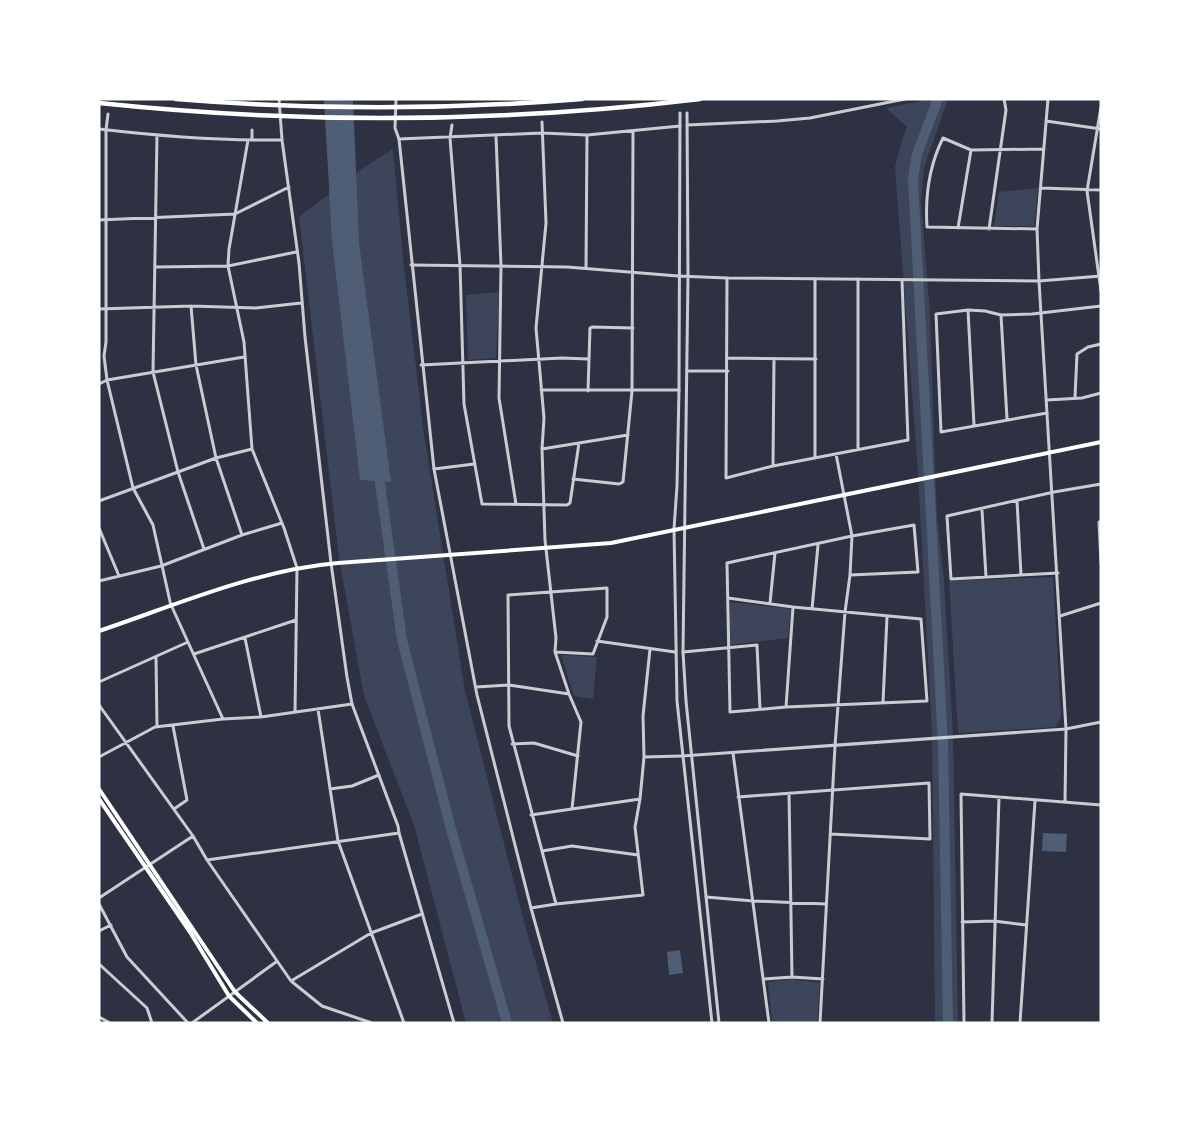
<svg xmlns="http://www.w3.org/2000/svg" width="1200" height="1122" viewBox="0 0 1200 1122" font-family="'PT Sans',sans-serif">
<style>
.green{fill:#3c4559}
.water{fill:#4f5d75}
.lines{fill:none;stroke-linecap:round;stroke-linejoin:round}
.river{stroke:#4f5d75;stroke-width:10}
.minor{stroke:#caccd0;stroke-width:3}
.tertiary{stroke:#caccd0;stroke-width:3}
.secondary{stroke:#fff;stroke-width:4}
.motorway{stroke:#fff;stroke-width:4.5}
</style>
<rect width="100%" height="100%" fill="#2d3142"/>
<path class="green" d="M932,99H948L924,168L921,202L930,314L935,467L937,517L944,580L953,732L958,1023H935L932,734L918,473L895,167L900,147L907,127L886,108Z
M393,149L403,258L424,434L465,691L522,914L553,1023H466L414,825L364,696L339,558L299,217L360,170Z
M1038,188L1034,226H994L999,192Z
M499,292L496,358L468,360L466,295Z
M1053,577L1061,717L1056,727L958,733L949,581Z
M730,602L791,609L788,638L729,645Z
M561,655L597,657L593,699L574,696Z
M791,979L820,983L817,1023L772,1022L768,982Z"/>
<path class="water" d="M324,99H353L359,243L391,482L360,480L332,241Z
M1043,833L1067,834L1066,852L1042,851Z
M680,950L683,973L669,975L667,952Z"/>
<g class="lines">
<path class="river" d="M938,99L917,154L913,179L943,744L948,1023
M378,469L402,640L451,829L507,1023"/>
<path class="minor" d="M279,99L282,140L299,263L305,337L331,563
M396,99L395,128L399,139L542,133L587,135L680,126
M1101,107L1087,191L1101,291
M1046,121L1101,129
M542,122L546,223L536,328L544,418L542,449L545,540L556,638L555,652L569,694L581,722L572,809
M452,125L450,138L460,265L464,404L482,504L567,505L570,503L579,443
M687,125L777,121L810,118L905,99
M99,129C159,136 221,141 282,140
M252,130V140
M157,135L153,372L178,472L204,549
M496,136L501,266L499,398L516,504
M248,140L229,249L228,266L244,342L252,449L284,528L297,568L295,712
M1041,188L1101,190
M99,220L235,214L289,187
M958,228L971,150
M989,229L1006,110L1004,99
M1037,229L927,227C925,196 929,166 943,138L971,150L1044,149
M411,265L567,267L678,276
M156,267L228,266L296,252
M586,268L587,135
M727,278L726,478L773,466L908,440L902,280
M815,279V458
M1039,281L1037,229L1048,99
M191,306L196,365L216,458L242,535
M99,309L191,306L256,308L301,303
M968,310L974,425
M1001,315L1007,419
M728,358L816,359
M421,365L562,358L588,359
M687,371H728
M99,384L107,380L244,357
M541,390H679
M588,391L590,328L592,327L633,328
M1075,397L1077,354L1088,347L1101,344
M1047,400L1082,398L1101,393
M1047,413L941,432L936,314L968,310L985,311L1001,315L1032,314L1101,306
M542,449L628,435
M858,449V279
M773,465L774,359
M434,469L474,464
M573,479L619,484L623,482L632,391L633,131
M99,501L216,458L252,449
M1017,501L1021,575
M982,510L986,577
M1101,522H1099L1101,563
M99,528L119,576
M1058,573L951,579L947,516L1054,492L1101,484
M99,581L161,566L242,535L282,523
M728,598L793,607L921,619L927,701L786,707L730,712L727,563L852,536L914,525L918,572L850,575
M770,603L775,553
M172,607L223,719
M812,609L818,545
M1060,616L1101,603
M245,638L261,717
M597,641L675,652
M555,652L593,654L607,617V588L508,595L509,726L556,904
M683,652L757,645L760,709
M194,654L296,620
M156,657L157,727
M99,682L188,642
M476,687L509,685L569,694
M883,702L887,617
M99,705L193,836L207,860L291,981L322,1006L372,1023
M786,707L793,607
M318,709L338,841L404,1023
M173,726L187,800L174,809
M512,744L534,743L578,756
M733,753L769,1023
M99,757L155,727L223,719L261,717L352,704
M644,757L682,756
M330,789L352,786L379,775
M789,793L792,977
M738,797L929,783L930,839L831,834
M1065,802L1066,729
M531,815L640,799
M542,851L572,846L638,855
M207,860L399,833
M706,897L753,901L826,904
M99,898L193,836
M99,904L127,957L188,1023
M531,908L556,904L643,895L635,827L640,799L644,757L643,716L650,649
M962,922L994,921L1026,925
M99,931L111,925
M99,964L147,1008L152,1023
M764,979L792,977L823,979
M291,981L371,933L422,914
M99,1017L110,1023
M192,1023L276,962
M820,1023L835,746L845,612L850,575L852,536L836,454
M964,1023L961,794L1101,805
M992,1023L999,797
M1020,1023L1035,801"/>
<path class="tertiary" d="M680,113L679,390L677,486L674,529L677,701L712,1023
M687,113L688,276L683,652L686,701L719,1023
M108,114L106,130V342L104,356L107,380L133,488L153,525L171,606
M399,139L434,469L477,695L531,908L563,1023
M678,276L727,278L1039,281L1101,276
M1039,281L1066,729
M331,563L347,677L352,704L398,826L399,833L454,1023
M682,756L1066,729L1101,722"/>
<path class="secondary" d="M99,631C176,605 256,570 338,563L611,543L1101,442
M99,789L235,992L268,1023
M99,799L190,932L229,996L257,1023"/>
<path class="motorway" d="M176,99C310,110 447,110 582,99
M99,103C299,124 501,123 700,99"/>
</g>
<rect width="1200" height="1122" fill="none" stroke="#ffffff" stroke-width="201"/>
</svg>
